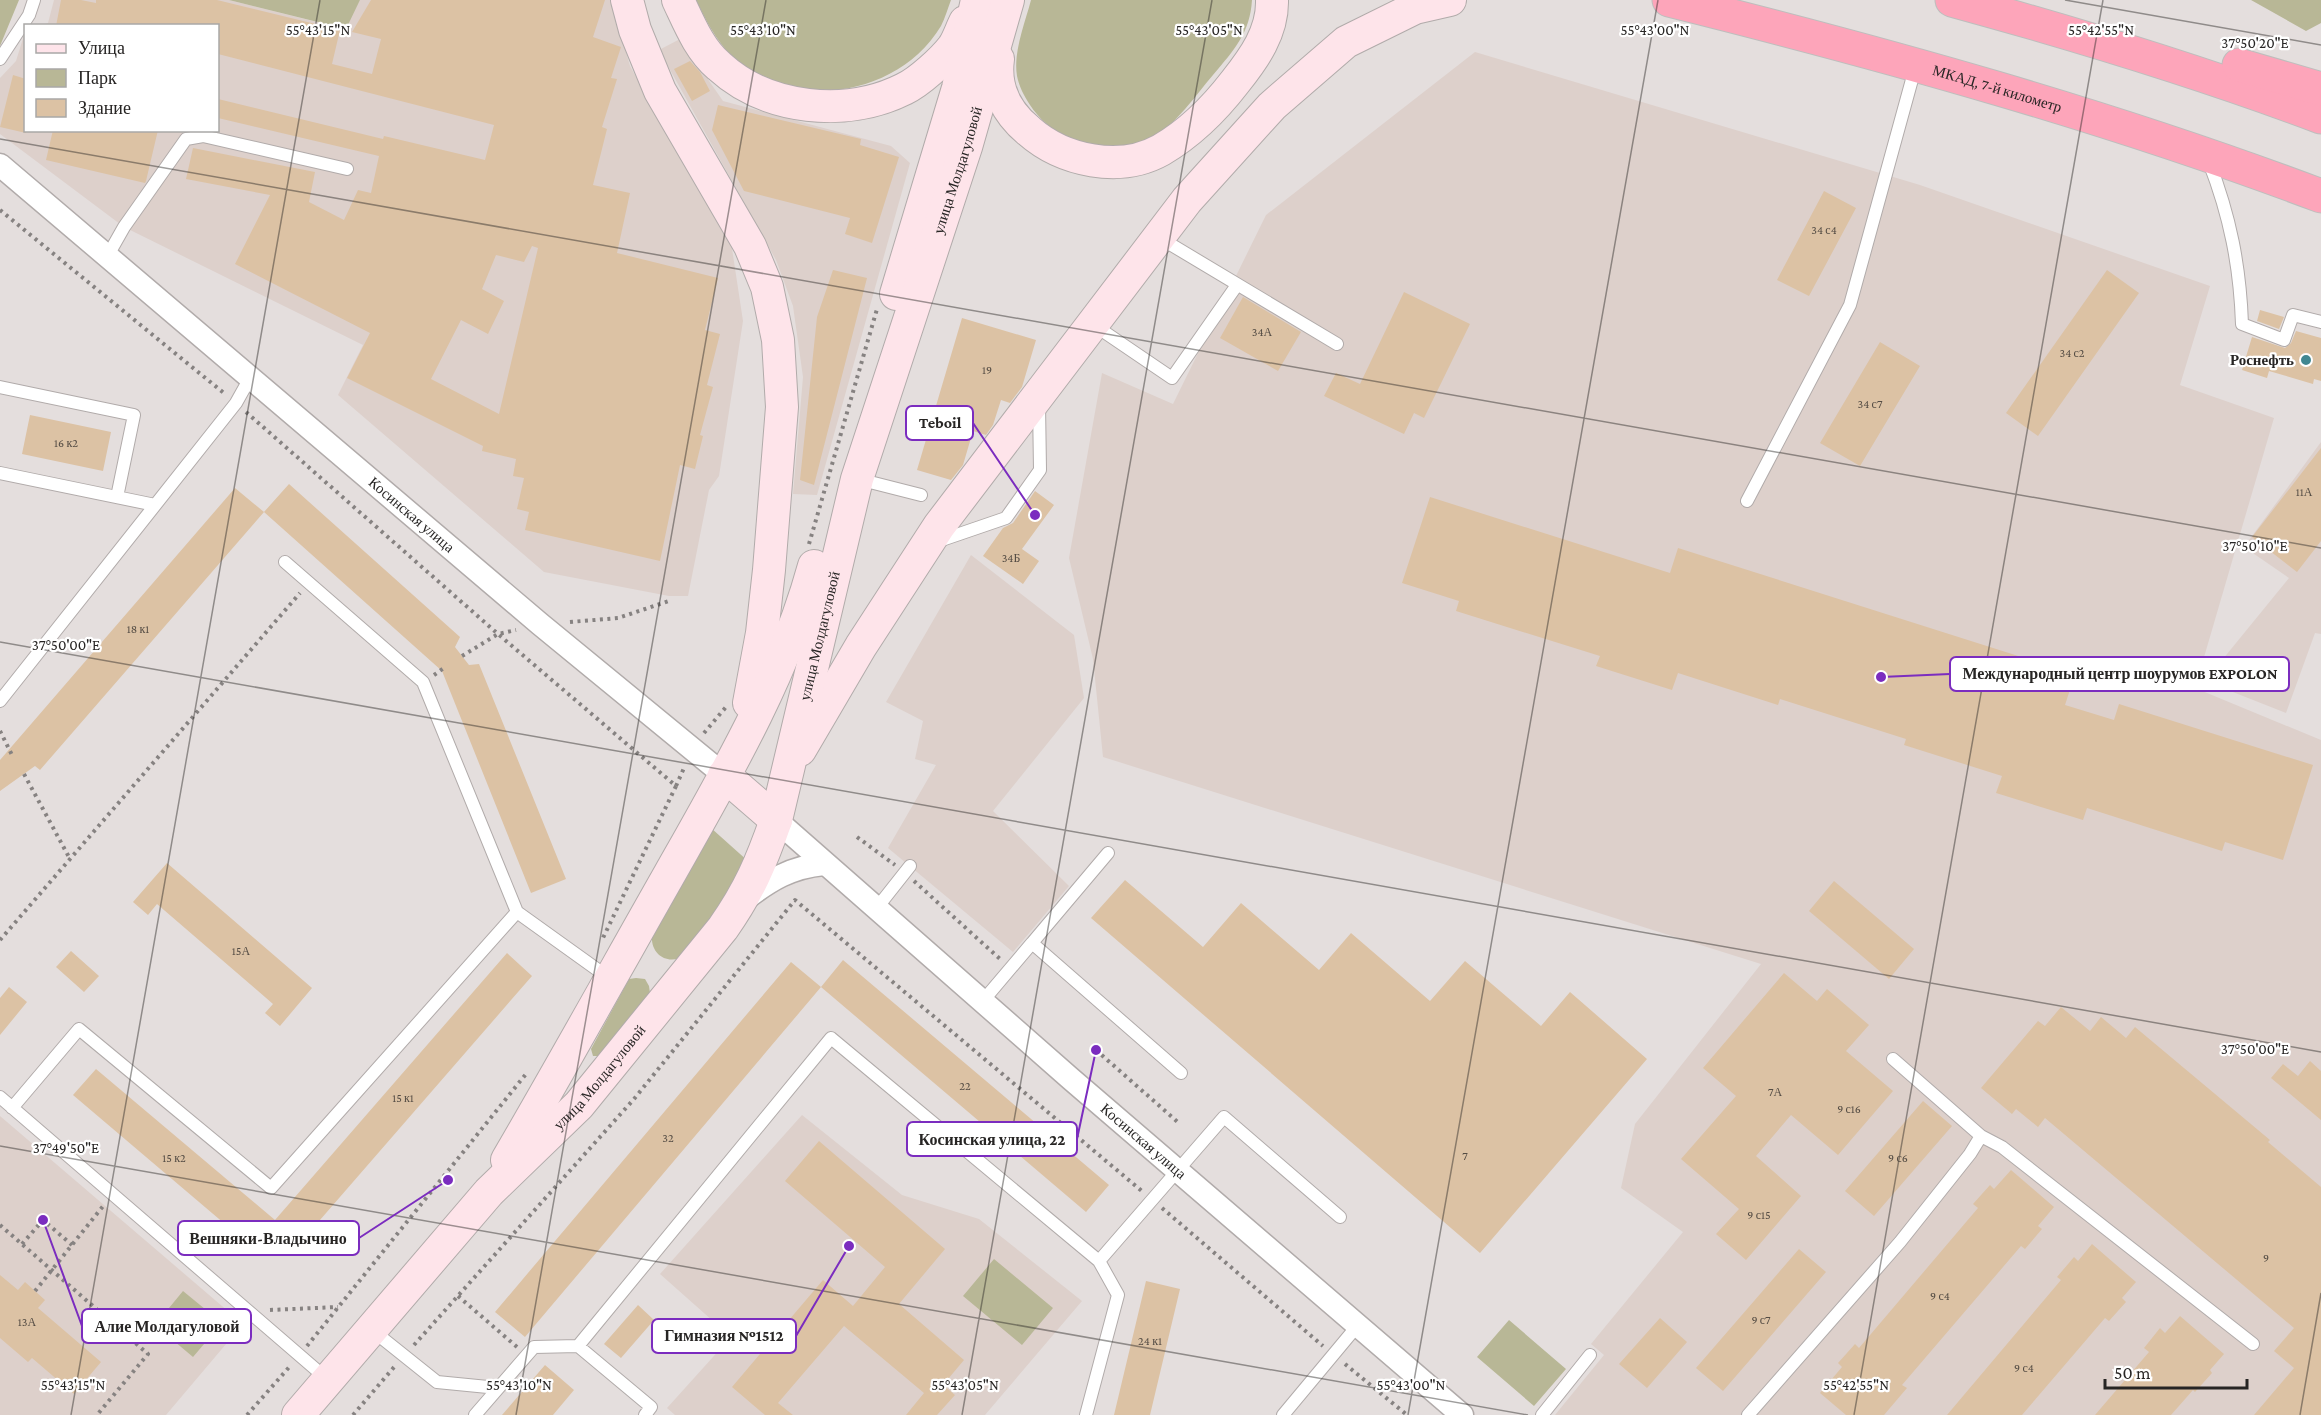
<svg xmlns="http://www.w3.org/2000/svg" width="2321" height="1415" viewBox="0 0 2321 1415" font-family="'Crimson Pro',serif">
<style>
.built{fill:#ddd0cb}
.green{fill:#b8b796}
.building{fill:#dcc2a4;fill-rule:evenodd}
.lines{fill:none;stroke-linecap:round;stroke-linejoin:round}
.lane-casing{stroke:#b1abaa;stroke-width:14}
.street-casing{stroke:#b1abaa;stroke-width:25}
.secondary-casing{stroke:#b1abaa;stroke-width:34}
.highway-casing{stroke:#bebebd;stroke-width:35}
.path{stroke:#868281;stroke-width:4;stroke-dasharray:3 4.5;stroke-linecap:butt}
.lane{stroke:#fff;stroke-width:12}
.street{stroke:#fff;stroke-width:22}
.secondary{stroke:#fee4ea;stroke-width:32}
.highway{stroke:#fda5ba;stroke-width:33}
.ticks{fill:none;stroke:#272524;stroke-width:1.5;stroke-opacity:0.45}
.poi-dot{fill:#418791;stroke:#fff;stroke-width:2}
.labels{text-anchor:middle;stroke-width:4.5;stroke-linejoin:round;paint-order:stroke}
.number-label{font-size:12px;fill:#544c44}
.street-label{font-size:15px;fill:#272524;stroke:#fff}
.poi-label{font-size:15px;font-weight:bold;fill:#272524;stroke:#fff;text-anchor:end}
.ticks-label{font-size:15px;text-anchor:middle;fill:#272524;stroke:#fff;stroke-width:4.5;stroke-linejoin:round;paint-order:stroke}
.leader{fill:none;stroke:#7b2cbf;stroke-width:2}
.callout-dot{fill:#7b2cbf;stroke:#fff;stroke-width:2}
.callout{fill:#fff;stroke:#7b2cbf;stroke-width:2}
.callout-label{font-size:16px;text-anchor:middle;font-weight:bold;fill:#272524}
</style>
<rect width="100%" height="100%" fill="#e4dedd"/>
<path class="built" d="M54,0H229L345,29L360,0H611L630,66L681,159L731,242L743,321L719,476L709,490L688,596H669L544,572L338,395L363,345L124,227L0,134V78L16,61L25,32L26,130H218V26L42,25L48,23Z
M680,39L723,101L891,146L910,163L817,495L793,494L803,377L793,306L776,260L659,50Z
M1475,52L1920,185L2210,286L2180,385L2274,418L2195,688L2321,740V1415H1555L1604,1355L1591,1344L1683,1232L1621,1188L1635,1124L1761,964L1103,757L1093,659L1069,558L1102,373L1173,404L1266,215Z
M2321,442V634L2315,633L2286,713L2205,681L2289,578L2244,547Z
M971,555L1074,635L1084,698L993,811L1069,886L1013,952L888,848L936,765L915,759L923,721L886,702Z
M802,1115L902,1195L979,1219L1082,1301L985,1415H675L667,1408L731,1337L660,1274Z
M0,1116L243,1324L166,1415H0Z"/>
<path class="green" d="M0,0H19L0,46Z
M229,0H360L346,29Z
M696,0H951C948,8 945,18 941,26C901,92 807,111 744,66C721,50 708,25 696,0Z
M1031,0H1252C1250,33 1234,50 1213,75C1195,96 1178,122 1154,137C1110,162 1056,144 1030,105C1024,96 1019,86 1017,76C1013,52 1025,23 1031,0Z
M2251,0H2321V23L2306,31Z
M711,828L749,862L687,954C670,967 650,956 652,935Z
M636,978L645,979L649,986L650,993L602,1056H593L591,1049L629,979Z
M994,1259L1053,1308L1022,1345L963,1296Z
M183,1291L222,1323L193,1357L155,1325Z
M1509,1320L1566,1369L1534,1406L1477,1357Z"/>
<path class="building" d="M61,0H81L96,3V0H217L340,30L332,64L372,74L381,39L352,32L371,0H605L593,37L621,47L611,78L617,79L602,127L607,129L593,185L630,193L617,253L718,278L705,330L720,334L707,385L713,387L700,435L703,436L695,469L680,465L660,561L525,530L529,512L517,509L524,478L513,476L516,459L482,451L483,446L347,378L370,333L235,264L270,195L186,179L193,148L315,172L309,202L344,220L358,190L371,193L379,156L218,118V99L383,139L384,136L485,160L494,125L218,54V26H56ZM532,246L538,248L499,414L431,379L461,320L488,334L504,301L482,289L496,255L524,262Z
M690,61L700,72L710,91L692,101L674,69Z
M13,75L26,79V133L0,127Z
M718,105L861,139L860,145L899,157L872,243L845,234L850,218L744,191L712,130Z
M53,130H158L146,181L145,183L46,160Z
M1824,191L1856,208L1809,296L1777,280Z
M833,270L867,278L814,485L800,480L817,317Z
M2107,270L2139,293L2038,436L2006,413Z
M1404,292L1470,324L1424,418L1414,413L1404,434L1324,396L1336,373L1360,384Z
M1243,297L1301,332L1278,371L1220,338Z
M2260,310L2284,317L2279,329L2257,321Z
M962,318L1036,340L1022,387L1010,403L1001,400L993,425L986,435L973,431L963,465L951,480L917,470Z
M2296,331L2321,338V381L2314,379L2313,384L2269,371L2267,378L2242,370L2252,337L2285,348L2291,343Z
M1880,342L1920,366L1860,466L1820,443Z
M30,415L111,432L103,471L22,454Z
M2321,448V541L2297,572L2252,537Z
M289,484L460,637L455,647L469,665L479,664L566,879L531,893L442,671L264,512Z
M235,488L264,512L40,770L35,766L0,791V760Z
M1035,491L1054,505L1022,549L1039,561L1023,584L983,556L1003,528L1013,523Z
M1430,497L1670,573L1678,548L2075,674L2065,705L2114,720L2119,704L2313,765L2283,860L2225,842L2222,851L2087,808L2083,820L1996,793L2002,776L1904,745L1906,739L1780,699L1778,705L1678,673L1672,690L1596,666L1600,656L1456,611L1459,601L1402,583Z
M167,863L312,988L280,1026L265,1013L273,1004L157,904L148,915L133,902Z
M1125,880L1203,947L1241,903L1319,970L1351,933L1430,1001L1465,961L1541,1026L1570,992L1647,1059L1480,1253L1091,918Z
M1834,881L1914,949L1889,979L1809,911Z
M71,951L99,976L84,992L56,967Z
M507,953L532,976L300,1243L275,1220Z
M843,960L1109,1185L1086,1212L821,987Z
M791,962L821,987L525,1337L495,1312Z
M1784,973L1817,1001L1827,989L1869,1025L1846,1051L1893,1091L1838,1155L1791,1115L1756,1156L1801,1196L1746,1260L1716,1234L1739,1209L1681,1159L1736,1096L1703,1068Z
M9,987L27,1002L0,1035V998Z
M2061,1007L2090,1031L2101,1017L2126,1038L2135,1027L2270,1140L2268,1142L2321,1187V1415H2254L2294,1368L2274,1351L2294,1328L2045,1118L2038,1127L2016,1109L2012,1114L1981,1088L2038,1021L2045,1026Z
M2310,1061L2321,1071V1120L2271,1078L2283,1064L2298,1076Z
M96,1069L275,1220L252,1247L73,1095Z
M1923,1101L1952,1126L1874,1216L1845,1191Z
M819,1141L945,1249L899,1304L964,1360L943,1385L955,1395L937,1415H906L924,1393L844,1326L778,1403L793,1415H765L732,1387L823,1280L853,1306L885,1267L785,1181Z
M2011,1170L2054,1207L2038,1226L2042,1229L2025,1249L2021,1246L1902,1385L1907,1388L1884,1415H1846L1820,1393L1842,1367L1838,1363L1855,1344L1859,1348L1978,1208L1973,1204L1990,1185L1994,1189Z
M2092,1244L2136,1282L2122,1298L2126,1302L2109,1321L2105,1318L2022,1415H1947L2061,1280L2057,1277L2074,1257L2078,1261Z
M1799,1249L1826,1272L1723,1391L1696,1368Z
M0,1275L18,1290L25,1282L45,1300L38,1308L101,1362L74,1394L32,1358L28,1362L0,1338Z
M1146,1281L1180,1289L1150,1415H1114Z
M638,1305L654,1320L621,1358L604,1344Z
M2180,1316L2224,1354L2210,1370L2212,1373L2195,1392L2193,1390L2171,1415H2095L2149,1352L2144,1348L2160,1328L2165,1333Z
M1660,1318L1687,1342L1647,1388L1619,1364Z
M545,1365L574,1390L553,1415H502Z"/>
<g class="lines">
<g class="lane-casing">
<path id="lane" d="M0,59L29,15L34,0
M2209,162C2230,216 2240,266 2242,324L2284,340L2293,315L2321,322
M1160,238L1337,344
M107,257L124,227L186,139L203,136L347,169
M1094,325L1172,378L1237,285
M0,387L134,415L117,497
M0,473L155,505
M858,479L921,495
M1747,501L1850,305L1916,65
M936,542L1006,518L1040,470L1039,404
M285,562L423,682L517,912
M0,701L236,403L250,378
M876,909L910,866
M1032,943L1108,853
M982,1002L1032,943L1181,1073
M1893,1059L1981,1136
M0,1097L327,1379
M12,1108L79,1029L271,1188L517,912L609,978
M372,1330L437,1382L498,1388
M578,1346L831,1038L1099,1261L1224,1117L1340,1217
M475,1415L534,1347L578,1346L651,1407L645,1415
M1086,1415L1118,1295L1099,1261
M1283,1415L1358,1325
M1542,1415L1590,1355
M1748,1415L1900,1242L1970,1154L1981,1136L2002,1147L2253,1344"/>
</g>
<g class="street-casing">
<g id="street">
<path id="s1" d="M0,165L540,624L724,775"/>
<path id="s2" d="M776,820L1071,1079L1462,1415"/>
<path d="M744,900C770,880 791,867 824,864"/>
</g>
</g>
<g class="secondary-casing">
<g id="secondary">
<path d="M627,0L635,30L660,91L750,246L767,287L778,340L782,407L769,570L762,633L749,703"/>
<path d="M678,0C689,23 699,49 719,66C767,110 846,118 904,89C919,82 943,60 953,47C958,40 961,30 965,22"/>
<path d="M998,59C994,88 1007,113 1029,131C1063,161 1120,173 1161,150C1190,133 1215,108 1235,82C1254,58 1273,32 1272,0"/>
<path d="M896,294L958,88L977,0"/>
<path d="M800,750L861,646L939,526L1187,200L1272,106L1346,42L1415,8L1450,0"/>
<path d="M724,775L776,820"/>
<path d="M507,1160C562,1066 615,970 669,875C725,776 784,676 814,566"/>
<path id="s3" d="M298,1415L489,1192L579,1105L723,928C749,891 761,863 776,820L857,479L966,147L1008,0"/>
</g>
</g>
<g class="highway-casing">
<g id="highway">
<path id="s4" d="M1669,0C1889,55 2109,116 2321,196"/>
<path d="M1952,0C2076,34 2201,72 2321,117"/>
<path d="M2239,65L2321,89"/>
</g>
</g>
<path class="path" d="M0,210L225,394
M246,412L498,634L676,786L602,940
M809,544L877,309
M570,622L618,618L669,601
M462,656L498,634L516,630
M434,675L444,668
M0,731L13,757
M704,733L726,707
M24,774L70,859
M676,786L684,768
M857,837L895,865
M914,881L1000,959
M0,940L300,593
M1096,1050L1180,1124
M1162,1208L1323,1346
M0,1225L148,1354L97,1415
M22,1244L43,1220L72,1245
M35,1291L104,1205
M458,1296L517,1347
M270,1310L338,1307
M414,1345L634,1099L795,900L1143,1192
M307,1346L526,1074
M1345,1364L1407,1415
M247,1415L291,1365
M353,1415L395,1366"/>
<use href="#lane" class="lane"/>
<use href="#street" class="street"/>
<use href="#secondary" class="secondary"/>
<use href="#highway" class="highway"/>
</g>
<path class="ticks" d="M2065,0L2321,45M0,139L2321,548M0,642L2321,1052M0,1146L1528,1415M71,1415L320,0M516,1415L766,0M962,1415L1212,0M1408,1415L1658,0M1854,1415L2103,0M2300,1415L2321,1293"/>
<circle class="poi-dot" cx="2306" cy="360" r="6"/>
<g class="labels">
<g class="number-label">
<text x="1824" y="234">34 с4</text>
<text x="1262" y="336">34А</text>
<text x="2072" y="357">34 с2</text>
<text x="987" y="374">19</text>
<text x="1870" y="408">34 с7</text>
<text x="66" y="447">16 к2</text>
<text x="2304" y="496">11А</text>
<text x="1011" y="562">34Б</text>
<text x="138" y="633">18 к1</text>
<text x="241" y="955">15А</text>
<text x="965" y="1090">22</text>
<text x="1775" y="1096">7А</text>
<text x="403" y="1102">15 к1</text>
<text x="1849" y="1113">9 с16</text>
<text x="668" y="1142">32</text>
<text x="1465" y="1160">7</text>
<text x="174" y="1162">15 к2</text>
<text x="1898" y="1162">9 с6</text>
<text x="1759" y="1219">9 с15</text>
<text x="2266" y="1262">9</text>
<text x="1940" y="1300">9 с4</text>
<text x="1761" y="1324">9 с7</text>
<text x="27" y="1326">13А</text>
<text x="1150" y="1345">24 к1</text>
<text x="2024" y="1372">9 с4</text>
</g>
<g class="street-label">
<text dy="5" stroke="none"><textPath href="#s4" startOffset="340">МКАД, 7-й километр</textPath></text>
<text dy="5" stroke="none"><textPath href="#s3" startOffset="1443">улица Молдагуловой</textPath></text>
<text dy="5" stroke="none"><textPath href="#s1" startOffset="540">Косинская улица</textPath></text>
<text dy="5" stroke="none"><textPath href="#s3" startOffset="957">улица Молдагуловой</textPath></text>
<text dy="5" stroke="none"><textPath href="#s3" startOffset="453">улица Молдагуловой</textPath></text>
<text dy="5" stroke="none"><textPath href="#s2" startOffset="488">Косинская улица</textPath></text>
</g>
<g class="poi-label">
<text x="2294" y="365">Роснефть</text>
</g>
</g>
<g class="ticks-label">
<text x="318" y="35">55°43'15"N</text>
<text x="763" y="35">55°43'10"N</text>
<text x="1209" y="35">55°43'05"N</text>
<text x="1655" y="35">55°43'00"N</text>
<text x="2101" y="35">55°42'55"N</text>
<text x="2255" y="48">37°50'20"E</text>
<text x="2255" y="551">37°50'10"E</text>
<text x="66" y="650">37°50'00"E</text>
<text x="2255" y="1054">37°50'00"E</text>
<text x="66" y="1153">37°49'50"E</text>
<text x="73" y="1390">55°43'15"N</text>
<text x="519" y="1390">55°43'10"N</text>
<text x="965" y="1390">55°43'05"N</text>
<text x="1411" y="1390">55°43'00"N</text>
<text x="1856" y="1390">55°42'55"N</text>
</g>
<path class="leader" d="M1035 515L973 423M1881 677L1950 674M1096 1050L1077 1139M448 1180L359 1238M43 1220L82 1326M849 1246L796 1336"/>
<g class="callout-dot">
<circle cx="1035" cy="515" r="6"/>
<circle cx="1881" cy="677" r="6"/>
<circle cx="1096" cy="1050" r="6"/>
<circle cx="448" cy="1180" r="6"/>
<circle cx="43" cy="1220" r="6"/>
<circle cx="849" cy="1246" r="6"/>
</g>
<g class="callout">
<rect x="906" y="406" width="67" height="34" rx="6"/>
<rect x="1950" y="657" width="339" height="34" rx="6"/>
<rect x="907" y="1122" width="170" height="34" rx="6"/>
<rect x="178" y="1221" width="181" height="34" rx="6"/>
<rect x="82" y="1309" width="169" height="34" rx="6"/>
<rect x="652" y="1319" width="144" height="34" rx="6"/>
</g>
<g class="callout-label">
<text x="940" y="428">Teboil</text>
<text x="2120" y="679">Международный центр шоурумов EXPOLON</text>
<text x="992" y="1145">Косинская улица, 22</text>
<text x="268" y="1244">Вешняки-Владычино</text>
<text x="167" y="1332">Алие Молдагуловой</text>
<text x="724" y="1341">Гимназия №1512</text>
</g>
<rect x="24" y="24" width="195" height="108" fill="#ffffff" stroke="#a9a8a7" stroke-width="1.5"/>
<rect x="36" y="44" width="30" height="9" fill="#fee4ea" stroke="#a9a8a7" stroke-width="1.5"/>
<text x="78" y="54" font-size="18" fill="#272524">Улица</text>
<rect x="36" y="69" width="30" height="18" fill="#b8b796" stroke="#a9a8a7" stroke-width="1.5"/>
<text x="78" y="84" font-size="18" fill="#272524">Парк</text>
<rect x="36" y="99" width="30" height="18" fill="#dcc2a4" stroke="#a9a8a7" stroke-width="1.5"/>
<text x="78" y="114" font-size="18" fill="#272524">Здание</text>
<path d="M2105 1379v9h142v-9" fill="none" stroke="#272524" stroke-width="3"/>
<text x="2114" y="1379" font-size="18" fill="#272524" stroke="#ffffff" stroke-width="4.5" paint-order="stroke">50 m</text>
</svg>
